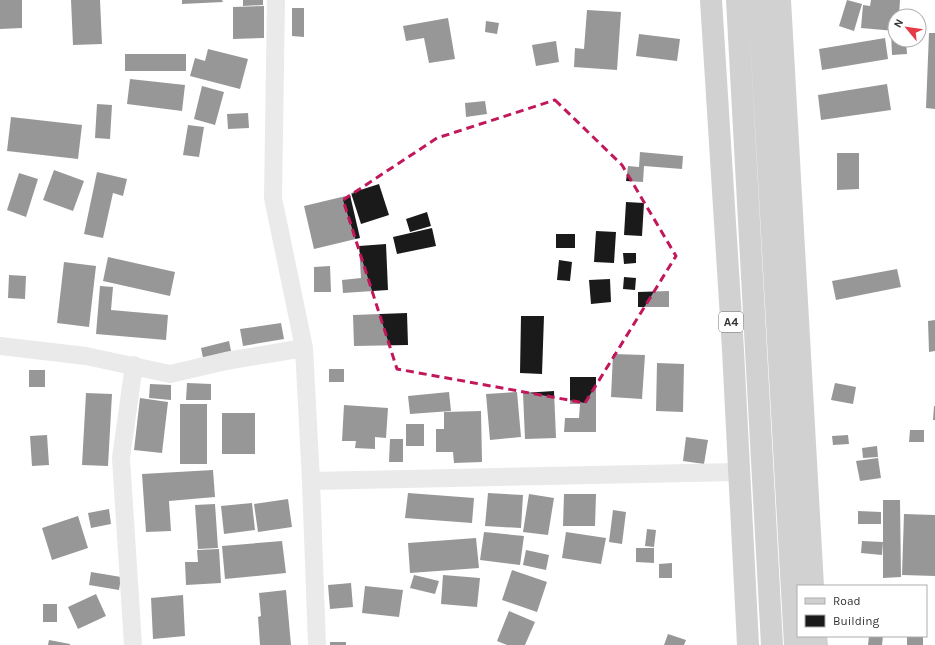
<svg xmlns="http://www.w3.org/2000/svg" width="935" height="645" viewBox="0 0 935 645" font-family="Karla,sans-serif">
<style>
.building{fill:#1a1a1a}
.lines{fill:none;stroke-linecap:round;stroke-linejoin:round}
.street{stroke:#d0d0d0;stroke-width:18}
.highway{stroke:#9a9a9a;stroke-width:22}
.marked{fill:none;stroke:#c2185b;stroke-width:3;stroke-dasharray:8 5;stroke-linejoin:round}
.labels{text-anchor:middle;stroke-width:4;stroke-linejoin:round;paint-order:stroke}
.shield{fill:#fff;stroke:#707070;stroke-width:1}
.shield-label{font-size:12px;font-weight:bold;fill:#333}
</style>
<rect width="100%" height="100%" fill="#fff"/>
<path class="building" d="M0,0H22V28L0,29Z
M71,0H100L102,44L73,45Z
M182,0H222L223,2L182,4Z
M243,0H263V5L243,6Z
M847,0L862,4L854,31L839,26Z
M871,0H900L899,16H895V31L861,28L863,5L870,6Z
M264,6V38L233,39V7Z
M292,8H304V37L292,36Z
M587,10L621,12L617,70L574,67L575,48L584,49Z
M448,18L455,59L429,63L424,38L406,41L403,26Z
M486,21L499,23L497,34L485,32Z
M891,33H895V40H906L907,54L892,55Z
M929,33H935V109L926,108Z
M639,34L680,39L677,61L636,56Z
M885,38L888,59L822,70L819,49Z
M556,41L559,62L536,66L532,45Z
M208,49L248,59L240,89L190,76L195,58L205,61Z
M125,54H186V71H125Z
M130,79L185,85L182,111L127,104Z
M887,84L891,110L821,120L818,95Z
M202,86L224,92L215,125L194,119Z
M485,101L487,114L466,117L465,103Z
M97,104L112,105L110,139L95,138Z
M248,113L249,128L228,129L227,114Z
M11,117L82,125L78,159L7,151Z
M188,125L204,127L199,157L183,155Z
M640,152L683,156L682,169L644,166L643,182L626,181L628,166L639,167Z
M837,153H859V189L837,190Z
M54,170L84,181L73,211L43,200Z
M97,172L127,179L123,196L113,193L103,238L84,234Z
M19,173L38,179L26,217L7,210Z
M379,184L389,215L361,224L351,193Z
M350,195L360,238L314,249L304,206Z
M626,202L644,203L642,236L624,235Z
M427,212L431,226L410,232L406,219Z
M432,228L436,246L397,254L393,237Z
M596,231L616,232L614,263L594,262Z
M556,234H575V248H556Z
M386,244L388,290L343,293L342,280L361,278L359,246Z
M623,253H636V263L624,264Z
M108,257L175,272L170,296L103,281Z
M559,260L572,262L570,281L557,280Z
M64,262L96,266L89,327L57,323Z
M330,266L331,292H314V267Z
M897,269L901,287L836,300L832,281Z
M9,275L26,276L25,299L8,298Z
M624,277L636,278L635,290L623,289Z
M610,279L611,302L591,304L589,280Z
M100,286L113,287L111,310L168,315L166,340L96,334Z
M669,291V307H638V292Z
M407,313L408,345L354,346L353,315Z
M521,316H544L542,374L520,373Z
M935,320V351L929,352L928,321Z
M281,323L284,339L243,346L240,329Z
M229,341L231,351L203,358L201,348Z
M613,354L645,355L642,399L611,397Z
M657,363L684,364L683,412L656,411Z
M329,369H344V382H329Z
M29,370H45V387H29Z
M570,377H596V432H564L565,418H579L580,404H570Z
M187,383L211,384V400H186Z
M835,383L856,387L853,404L831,400Z
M150,384L171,385V400L149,398Z
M554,391L556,438L525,439L523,393Z
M449,392L451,411L410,414L408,396Z
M517,392L521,437L490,440L486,394Z
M86,393L112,394L108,466L82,465Z
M140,398L168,402L162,453L134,450Z
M180,404H207V464H180Z
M344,405L388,408L386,438L375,437V449L355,448L356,441H342Z
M934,406H935V420H933Z
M481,411L482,462L454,463L453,452H436V429H444V412Z
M222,413H255V454H222Z
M406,424H424V446H406Z
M910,430H924V442H909Z
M47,435L49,465L32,466L30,436Z
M848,435L849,444L833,445L832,436Z
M686,437L708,440L704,464L683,461Z
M390,439H403V462H389Z
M877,446L878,457L863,458L862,448Z
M878,458L881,478L860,481L856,461Z
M213,470L215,497L169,501L171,531L146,532L142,474Z
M408,493L474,498L472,523L405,518Z
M488,493L523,495L521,528L485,526Z
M529,494L554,498L548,535L523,532Z
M564,494H596L595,526H563Z
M288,499L292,527L258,532L254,504Z
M883,500H900L901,577L883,578Z
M252,503L255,530L224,534L221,506Z
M215,504L218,548L198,549L195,505Z
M109,509L111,524L91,528L88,513Z
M613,510L626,512L622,544L609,542Z
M858,511L881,512V524H858Z
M904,514L935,515V576L902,575Z
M78,516L88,548L52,560L42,528Z
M647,529L656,530L654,547L645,546Z
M484,532L524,536L520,565L480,560Z
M566,532L606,538L601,564L562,558Z
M476,538L479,568L410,573L408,543Z
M282,541L286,573L225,579L222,546Z
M862,541L883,542L882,555L861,553Z
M636,548H654V563L636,562Z
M219,549L221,583L186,585L185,562H198L197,550Z
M526,550L549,555L546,570L523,565Z
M672,563V578H659V564Z
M512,570L547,582L537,612L502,600Z
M91,572L121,577L119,590L89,585Z
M414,575L439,581L435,594L410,588Z
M443,575L480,578L477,607L441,604Z
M351,583L353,607L330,609L328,585Z
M365,586L403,590L399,617L362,613Z
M286,590L291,645H260L258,617L261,616L259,593Z
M96,594L106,616L78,629L68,607Z
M183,595L185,636L153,639L151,598Z
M43,604H57V622H43Z
M509,611L535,622L525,645H507L497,641Z
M668,634L686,640L684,645H664Z
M869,636H883L882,645H868Z
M907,636H923V645H907Z
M49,640L70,644V645H48Z
M330,642H346V645H330Z"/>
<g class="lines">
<path class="street" d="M276,0L273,198L304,348L311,481L317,645
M0,346L86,356L170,374L226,361L304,348
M311,481L738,472
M133,645L121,458L134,365"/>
<path class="highway" d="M711,0L733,350L748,645
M737,0L772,645
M759,0L795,645
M780,0L813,586
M816,636L817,645"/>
</g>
<path d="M0 0H935V645H0ZM555,100L622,165L676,256L585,403L397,369L343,200L437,138Z" fill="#fff" fill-opacity=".55" fill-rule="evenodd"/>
<path class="marked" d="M555,100L622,165L676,256L585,403L397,369L343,200L437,138Z"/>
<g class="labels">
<rect class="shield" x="719" y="312" width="24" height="20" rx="3"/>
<g class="shield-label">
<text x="731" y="326">A4</text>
</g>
</g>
<rect x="797" y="585" width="130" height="52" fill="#ffffff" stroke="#adadad"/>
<rect x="805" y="598" width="20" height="6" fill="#d0d0d0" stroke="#adadad"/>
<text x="833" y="605" font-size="12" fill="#333333">Road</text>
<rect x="805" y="615" width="20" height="12" fill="#1a1a1a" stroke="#adadad"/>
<text x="833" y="625" font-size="12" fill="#333333">Building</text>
<g transform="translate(907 28) rotate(299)"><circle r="19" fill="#ffffff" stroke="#adadad"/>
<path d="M0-3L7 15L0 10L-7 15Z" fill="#e63946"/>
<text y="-6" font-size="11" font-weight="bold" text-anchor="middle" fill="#333333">N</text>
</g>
</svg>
